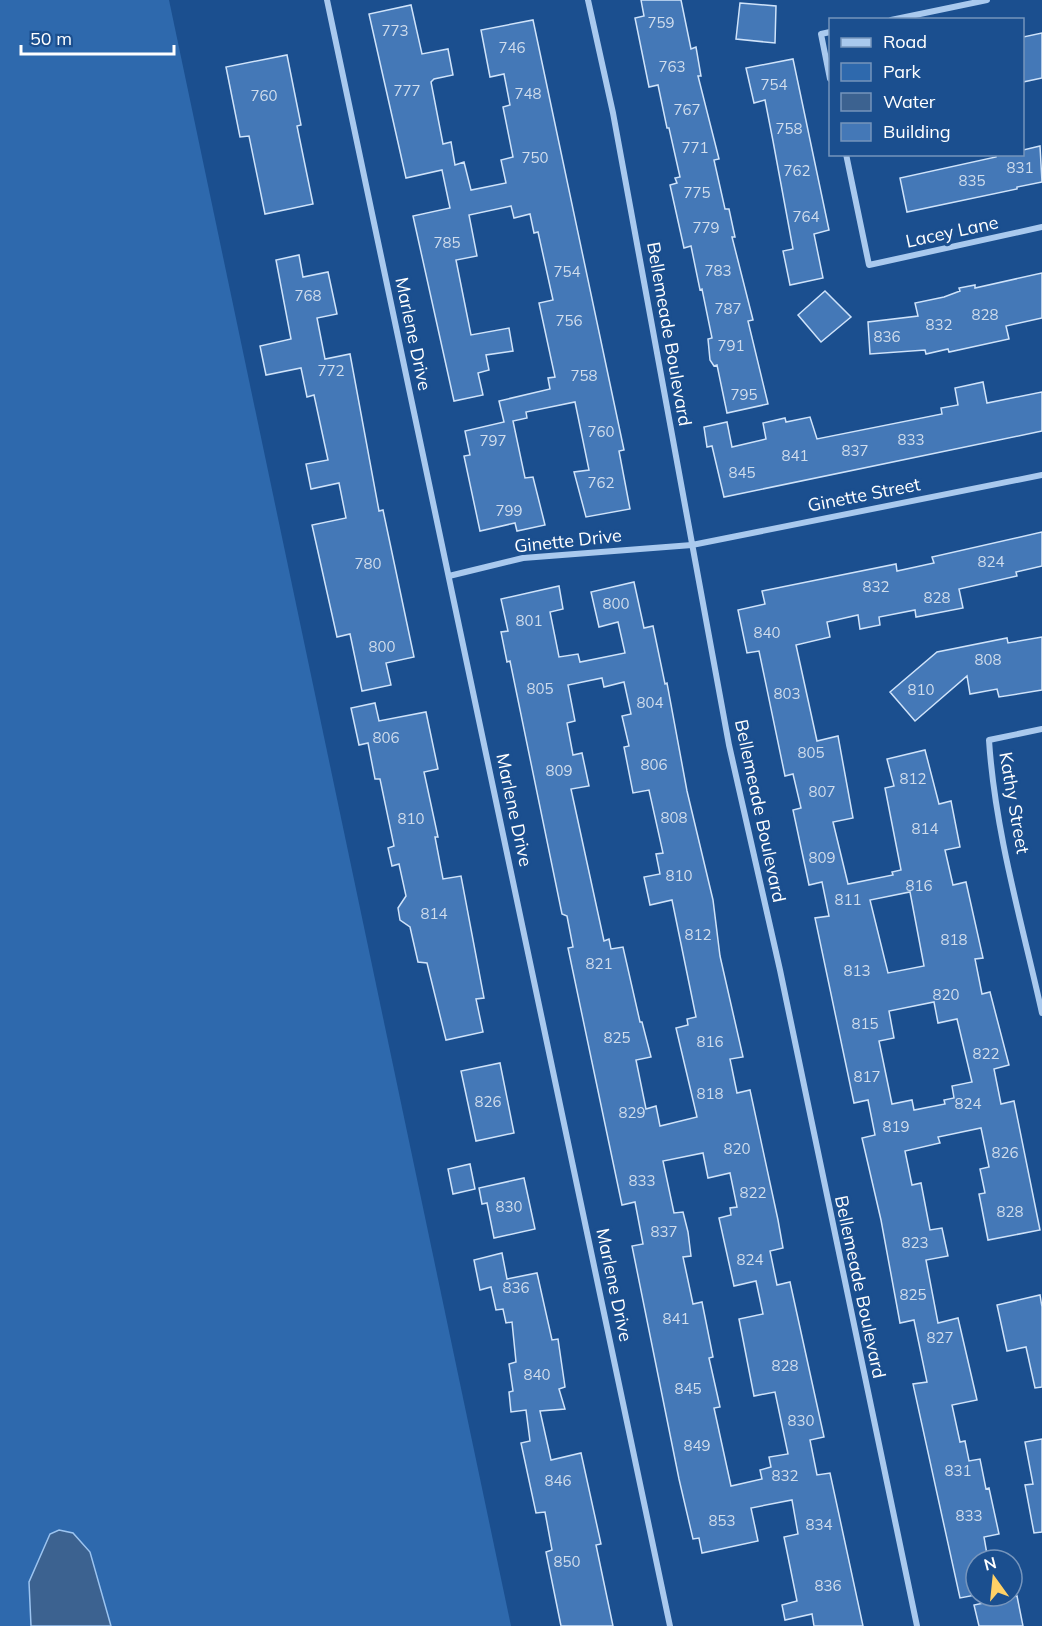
<svg xmlns="http://www.w3.org/2000/svg" width="1042" height="1626" viewBox="0 0 1042 1626" font-family="Mulish,sans-serif">
<style>
.green{fill:#2e69ad}
.water{fill:#3c6290;stroke:#9cc4f0;stroke-width:1.5}
.building{fill:#4478b7;stroke:#cfe3fa;stroke-width:1.5;fill-rule:evenodd}
.lines{fill:none;stroke-linecap:round;stroke-linejoin:round}
.street{stroke:#a9c9ee;stroke-width:6}
.labels{text-anchor:middle;stroke-width:6;stroke-linejoin:round;paint-order:stroke}
.number-label{font-size:15px;fill:#d0dded}
.street-label{font-size:18px;fill:#fff;stroke:#1b4f8f}
</style>
<rect width="100%" height="100%" fill="#1b4f8f"/>
<path class="green" d="M0,0H169L511,1626H0Z"/>
<path class="water" d="M59,1530L73,1533L90,1552L111,1626H31L29,1582L50,1534Z"/>
<path class="building" d="M641,0H681L691,49L696,47L701,76H698L719,159L714,160L725,209H729L735,237H732L753,320L748,321L768,404L727,413L717,365L714,366L710,360L708,339L712,338L702,289L700,290L691,246L684,248L670,185L677,183L675,178L680,177L669,128H667L658,85L649,87L635,18L644,16Z
M740,3L776,6L775,43L736,39Z
M411,5L422,54L448,49L453,75L434,79L431,82L443,144L451,142L455,165L464,162L471,190L506,183L501,160L513,157L503,107L510,105L504,74L490,77L481,30L533,20L624,450L619,451L630,509L586,517L574,472L589,470L575,402L526,412L527,418L513,421L525,478L533,477L545,525L517,531L515,523L480,531L464,456L470,455L465,431L504,422L499,401L550,389L548,378L555,377L539,303L553,300L538,232L534,233L530,214L514,218L511,206L469,215L477,256L456,260L471,335L509,328L513,351L486,355L489,370L478,373L483,395L454,401L413,216L450,208L442,170L406,178L369,14Z
M1042,33V78L1023,82V37Z
M287,55L301,125L297,126L313,204L265,214L249,136L240,137L226,67Z
M793,59L829,230L814,234L823,278L790,285L783,251L793,249L773,141L765,100L754,103L746,68Z
M1040,146L1042,182L1017,187V189L907,212L900,178L996,157V154H1023V150Z
M299,255L303,277L328,272L337,314L317,318L325,359L350,354L379,511L383,510L414,657L386,663L391,685L362,691L350,634L337,637L312,525L346,518L339,483L311,489L306,464L328,460L314,395L307,397L301,368L266,375L260,346L291,339L276,260Z
M1042,273V318L1006,326L1009,339L949,352L948,349L926,354L925,350L870,354L868,322L918,316L915,303L944,297L960,291L959,288L975,285V288Z
M825,291L851,317L821,342L798,315Z
M983,382L987,403L1042,392V431L724,497L712,446L707,447L704,427L727,422L732,447L766,439L763,423L785,418L786,422L810,417L817,439L942,414L941,408L958,405L955,388Z
M1042,532V566L1016,572L1017,576L959,589L963,608L916,617L915,610L879,617L880,625L860,629L858,615L827,622L830,637L796,645L817,741L838,736L853,818L833,822L848,884L893,875L892,872L901,870L885,788L894,786L887,759L925,750L939,804L951,801L960,847L945,850L953,885L966,882L983,958L975,959L982,994L990,992L1009,1065L994,1069L1001,1104L1014,1101L1040,1230L988,1240L979,1194L985,1193L980,1169L989,1167L981,1128L938,1137L940,1143L905,1151L912,1185L921,1183L930,1230L942,1228L948,1256L926,1260L938,1323L958,1318L977,1400L952,1405L960,1442L965,1441L969,1461L980,1459L986,1489L989,1488L999,1534L984,1537L988,1560H976V1595L960,1598L913,1384L927,1382L914,1320L900,1323L881,1220L862,1138L875,1135L868,1100L854,1103L815,918L829,916L822,882L809,885L793,810L801,808L793,774L785,776L759,651L747,653L738,610L765,604L762,591L896,564L897,571L934,563L932,557ZM910,892L924,966L888,973L870,900ZM934,1002L938,1023L957,1019L972,1082L952,1086L954,1098L944,1100L945,1104L914,1110L912,1100L892,1104L879,1041L894,1038L889,1011Z
M634,582L644,628L653,626L665,684L667,683L687,791L713,900L720,956L743,1057L730,1059L737,1093L750,1090L778,1220L783,1248L770,1251L777,1285L790,1282L824,1437L810,1440L817,1475L830,1473L863,1626H814L812,1614L785,1620L782,1605L797,1601L784,1537L798,1534L792,1500L751,1508L758,1541L702,1553L699,1538L693,1539L679,1479L632,1246L643,1244L635,1202L622,1205L568,948L573,947L567,916L562,914L510,661L507,662L501,632L508,631L501,599L559,586L563,609L550,612L559,657L578,654L580,662L625,653L618,622L599,627L591,592ZM602,678L604,687L624,682L631,714L622,716L629,746L624,747L633,793L649,790L663,853L656,854L660,874L644,877L650,905L672,900L696,1017L687,1019L688,1025L676,1028L697,1117L660,1126L656,1106L646,1109L636,1060L651,1057L642,1022H640L623,947L611,949L609,939L604,941L571,789L589,786L582,753L573,755L567,723L575,721L568,685ZM703,1153L708,1178L730,1173L737,1207L730,1208L731,1215L719,1218L734,1286L756,1281L763,1314L739,1319L754,1396L775,1392L788,1454L769,1457L771,1467L760,1470L762,1479L731,1486L714,1408L720,1407L709,1358L713,1357L702,1302L693,1304L683,1257L691,1256L688,1232L683,1212L674,1213L663,1161Z
M1042,637V690L999,697L997,689L970,694L967,676L915,721L890,692L937,652L1007,638L1008,643Z
M375,703L379,721L426,712L438,769L424,772L438,837H435L443,879L461,876L484,998L476,999L483,1032L446,1040L427,963L418,962L410,927L400,920L398,908L406,896L399,864L392,866L388,848L394,846L380,779H375L368,743L359,745L351,708Z
M500,1063L514,1133L476,1141L461,1071Z
M470,1164L475,1189L453,1194L448,1169Z
M524,1178L535,1229L494,1238L487,1203L482,1204L479,1188Z
M502,1253L507,1279L537,1273L552,1340L558,1339L565,1387L559,1389L565,1409L540,1411L551,1460L581,1453L601,1544L596,1545L613,1626H561L546,1552L552,1550L545,1512L536,1513L521,1443L530,1441L526,1410L511,1412L509,1392L513,1391L509,1364L516,1362L512,1322L506,1323L503,1309L496,1310L491,1287L480,1290L474,1260Z
M1040,1295L1042,1307V1387L1035,1388L1026,1347L1007,1351L997,1305Z
M1042,1439V1532L1034,1533L1025,1485L1033,1484L1025,1442Z
M1017,1596L1023,1626H979L974,1605Z"/>
<g class="lines">
<path class="street" d="M327,0L670,1626
M588,0L613,113L729,745L780,970L917,1626
M891,20L987,0
M830,32L821,34L830,79
M846,154L869,265L1042,227
M449,576L523,558L692,545L1042,475
M1042,729L989,740C995,832 1022,923 1042,1013"/>
</g>
<g class="labels">
<g class="number-label">
<text x="661" y="28">759</text>
<text x="395" y="36">773</text>
<text x="512" y="53">746</text>
<text x="672" y="72">763</text>
<text x="774" y="90">754</text>
<text x="407" y="96">777</text>
<text x="528" y="99">748</text>
<text x="264" y="101">760</text>
<text x="687" y="115">767</text>
<text x="789" y="134">758</text>
<text x="695" y="153">771</text>
<text x="535" y="163">750</text>
<text x="1020" y="173">831</text>
<text x="797" y="176">762</text>
<text x="972" y="186">835</text>
<text x="697" y="198">775</text>
<text x="806" y="222">764</text>
<text x="706" y="233">779</text>
<text x="447" y="248">785</text>
<text x="718" y="276">783</text>
<text x="567" y="277">754</text>
<text x="308" y="301">768</text>
<text x="728" y="314">787</text>
<text x="985" y="320">828</text>
<text x="569" y="326">756</text>
<text x="939" y="330">832</text>
<text x="887" y="342">836</text>
<text x="731" y="351">791</text>
<text x="331" y="376">772</text>
<text x="584" y="381">758</text>
<text x="744" y="400">795</text>
<text x="601" y="437">760</text>
<text x="911" y="445">833</text>
<text x="493" y="446">797</text>
<text x="855" y="456">837</text>
<text x="795" y="461">841</text>
<text x="742" y="478">845</text>
<text x="601" y="488">762</text>
<text x="509" y="516">799</text>
<text x="991" y="567">824</text>
<text x="368" y="569">780</text>
<text x="876" y="592">832</text>
<text x="937" y="603">828</text>
<text x="616" y="609">800</text>
<text x="529" y="626">801</text>
<text x="767" y="638">840</text>
<text x="382" y="652">800</text>
<text x="988" y="665">808</text>
<text x="540" y="694">805</text>
<text x="921" y="695">810</text>
<text x="787" y="699">803</text>
<text x="650" y="708">804</text>
<text x="386" y="743">806</text>
<text x="811" y="758">805</text>
<text x="654" y="770">806</text>
<text x="559" y="776">809</text>
<text x="913" y="784">812</text>
<text x="822" y="797">807</text>
<text x="674" y="823">808</text>
<text x="411" y="824">810</text>
<text x="925" y="834">814</text>
<text x="822" y="863">809</text>
<text x="679" y="881">810</text>
<text x="919" y="891">816</text>
<text x="848" y="905">811</text>
<text x="434" y="919">814</text>
<text x="698" y="940">812</text>
<text x="954" y="945">818</text>
<text x="599" y="969">821</text>
<text x="857" y="976">813</text>
<text x="946" y="1000">820</text>
<text x="865" y="1029">815</text>
<text x="617" y="1043">825</text>
<text x="710" y="1047">816</text>
<text x="986" y="1059">822</text>
<text x="867" y="1082">817</text>
<text x="710" y="1099">818</text>
<text x="488" y="1107">826</text>
<text x="968" y="1109">824</text>
<text x="632" y="1118">829</text>
<text x="896" y="1132">819</text>
<text x="737" y="1154">820</text>
<text x="1005" y="1158">826</text>
<text x="642" y="1186">833</text>
<text x="753" y="1198">822</text>
<text x="509" y="1212">830</text>
<text x="1010" y="1217">828</text>
<text x="664" y="1237">837</text>
<text x="915" y="1248">823</text>
<text x="750" y="1265">824</text>
<text x="516" y="1293">836</text>
<text x="913" y="1300">825</text>
<text x="676" y="1324">841</text>
<text x="940" y="1343">827</text>
<text x="785" y="1371">828</text>
<text x="537" y="1380">840</text>
<text x="688" y="1394">845</text>
<text x="801" y="1426">830</text>
<text x="697" y="1451">849</text>
<text x="958" y="1476">831</text>
<text x="785" y="1481">832</text>
<text x="558" y="1486">846</text>
<text x="969" y="1521">833</text>
<text x="722" y="1526">853</text>
<text x="819" y="1530">834</text>
<text x="567" y="1567">850</text>
<text x="828" y="1591">836</text>
</g>
<g class="street-label">
<text transform="translate(952 232) rotate(-12)" y="6">Lacey Lane</text>
<text transform="translate(413 334) rotate(78)" y="6">Marlene Drive</text>
<text transform="translate(669 334) rotate(80)" y="6">Bellemeade Boulevard</text>
<text transform="translate(864 495) rotate(-11)" y="6">Ginette Street</text>
<text transform="translate(568 541) rotate(-6)" y="6">Ginette Drive</text>
<text transform="translate(1014 803) rotate(80)" y="6">Kathy Street</text>
<text transform="translate(514 810) rotate(78)" y="6">Marlene Drive</text>
<text transform="translate(760 811) rotate(78)" y="6">Bellemeade Boulevard</text>
<text transform="translate(614 1285) rotate(78)" y="6">Marlene Drive</text>
<text transform="translate(860 1287) rotate(78)" y="6">Bellemeade Boulevard</text>
</g>
</g>
<rect x="829" y="18" width="195" height="138" fill="#1b4f8f" stroke="#7695bc" stroke-width="1.5"/>
<rect x="841" y="38" width="30" height="9" fill="#a9c9ee" stroke="#7695bc" stroke-width="1.5"/>
<text x="883" y="48" font-size="18" fill="#ffffff">Road</text>
<rect x="841" y="63" width="30" height="18" fill="#2e69ad" stroke="#7695bc" stroke-width="1.5"/>
<text x="883" y="78" font-size="18" fill="#ffffff">Park</text>
<rect x="841" y="93" width="30" height="18" fill="#3c6290" stroke="#7695bc" stroke-width="1.5"/>
<text x="883" y="108" font-size="18" fill="#ffffff">Water</text>
<rect x="841" y="123" width="30" height="18" fill="#4478b7" stroke="#7695bc" stroke-width="1.5"/>
<text x="883" y="138" font-size="18" fill="#ffffff">Building</text>
<g transform="translate(994 1578) rotate(345)"><circle r="28" fill="#1b4f8f" stroke="#7695bc" stroke-width="1.5"/>
<path d="M0-4.5L10 22L0 15L-10 22Z" fill="#ffd166"/>
<text y="-9" font-size="16" font-weight="bold" text-anchor="middle" fill="#ffffff">N</text>
</g>
<path d="M21 45v9h153v-9" fill="none" stroke="#ffffff" stroke-width="3"/>
<text x="30" y="45" font-size="18" fill="#ffffff" stroke="#1b4f8f" stroke-width="4.5" paint-order="stroke">50 m</text>
</svg>
